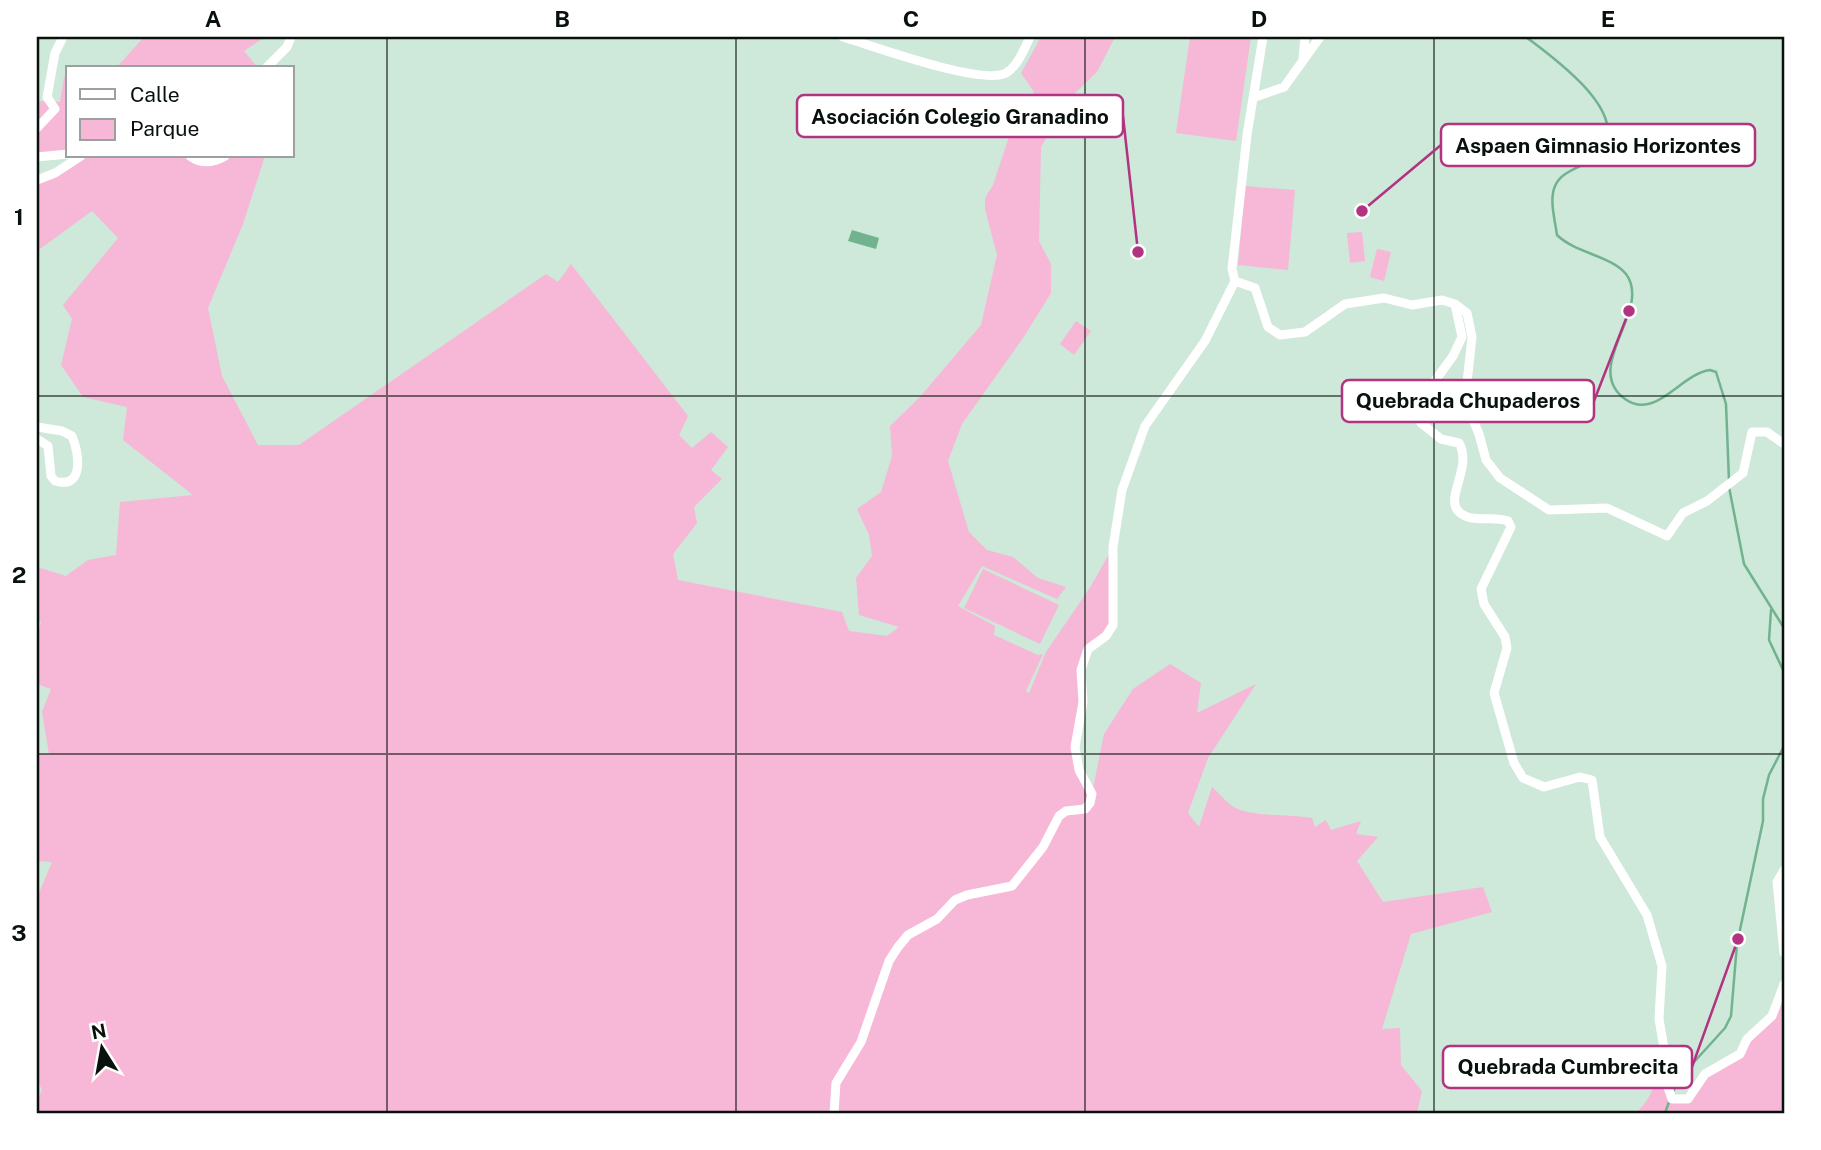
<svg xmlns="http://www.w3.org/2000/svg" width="1821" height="1150" viewBox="0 0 1821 1150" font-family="'Public Sans',sans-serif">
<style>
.green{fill:#f7b7d7}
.water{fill:#71b28f}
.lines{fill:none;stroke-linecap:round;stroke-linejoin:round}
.stream{stroke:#71b28f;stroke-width:2.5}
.minor{stroke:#fff;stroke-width:9}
.grid{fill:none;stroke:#08110c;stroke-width:2;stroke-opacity:0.55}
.leader{fill:none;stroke:#b23381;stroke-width:2.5}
.callout-dot{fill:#b23381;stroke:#fff;stroke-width:2.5}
.callout{fill:#fff;stroke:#b23381;stroke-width:2.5}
.callout-label{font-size:21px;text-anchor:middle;font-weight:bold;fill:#08110c}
.neatline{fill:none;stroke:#08110c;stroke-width:2.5}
.grid-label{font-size:23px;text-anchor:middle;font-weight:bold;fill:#08110c}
</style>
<rect width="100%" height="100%" fill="#cee8d9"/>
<path class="green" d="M144,37H265L244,51L258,68H116Z
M1041,37H1115L1097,72L1067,101L1041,147L1039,241L1051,264V293L1025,335L962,424L948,461L969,532L987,550L1013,557L1038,578L1066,587L1057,599L982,566L958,606L995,626L994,635L1038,655L1043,654L1026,691L1029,693L1046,652L1091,586L1113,547V625L1083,659V702L1075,748L1092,793L1104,734L1133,689L1170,664L1201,683L1197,713L1256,684L1208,758L1188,813L1199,827L1212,787C1220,794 1229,806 1238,809C1256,817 1290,814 1312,818L1315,827L1326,820L1331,830L1361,821L1356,834L1378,837L1357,861L1383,902L1483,887L1492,912L1411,934L1382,1029L1400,1028L1401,1065L1422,1091L1417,1113H37V1101L42,1090L37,1079V1050L40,1047L37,1044V898L52,862L37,861V754H49L42,712L51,689L37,684V640L41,622L37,620V567L66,576L88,560L116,555L120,502L193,495L123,440L127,407L83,397L61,365L72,319L63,305L118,238L92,211L37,251V183L88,156H265L243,224L208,308L222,376L258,445H299L546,274L558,282L571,264L688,416L679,435L692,448L711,432L728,447L711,470L722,479L694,507L697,523L673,554L678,580L842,612L849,631L887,636L899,627L859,615L856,578L872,556L869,535L857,509L881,492L892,456L890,426L919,398L981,325L997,255L985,209V198L993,185L1009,137L1028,110L1034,92L1021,73Z
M1190,37H1251L1236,141L1176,133Z
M64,77L68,78V152L37,154V101L60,102Z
M1245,186L1295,190L1288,270L1238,265Z
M1362,232L1365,261L1350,263L1347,233Z
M1377,249L1391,252L1384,281L1370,277Z
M1076,321L1091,331L1074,355L1060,344Z
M983,569L1059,605L1040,644L964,608Z
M1784,984V1113H1636C1652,1097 1657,1085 1654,1062L1661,1061L1669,1095L1682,1101L1705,1074L1734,1058L1772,1015Z"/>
<path class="water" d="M852,230L879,238L876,249L848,241Z"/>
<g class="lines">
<path class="stream" d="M1526,37C1552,57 1642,119 1594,158C1582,168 1562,170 1555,186C1549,200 1555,220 1557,235C1575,253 1612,256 1626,274C1653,310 1581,367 1625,399C1656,421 1680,374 1710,370L1716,372L1726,404L1729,481
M1729,487L1744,564L1784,628
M1771,610L1769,640L1784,672
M1672,1093L1684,1073L1725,1028L1731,1016L1737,944L1763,821V799L1769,775L1784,746
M1665,1113L1669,1102"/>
<path class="minor" d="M843,37C873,46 982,86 1006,73C1018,66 1024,49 1030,37
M1303,59L1305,37
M266,68L287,47L291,37
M1255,97L1284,87L1320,37
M37,128L55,109L47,97L55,53L63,37
M190,156C201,164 213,163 225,156
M37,157L68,154
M37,180L55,173L81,156
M1235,281L1232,269L1247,135L1263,37
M1455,304L1462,337L1453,356L1426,393L1421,423L1441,439L1459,443C1473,467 1444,498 1459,512C1472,524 1493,515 1508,521L1511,527L1481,589L1484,604L1505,637L1507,648L1494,693L1514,763L1523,778L1544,787L1580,777L1592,780L1600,837L1647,915L1662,966L1659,1019L1665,1054L1661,1067L1672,1099H1688L1705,1074L1740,1054L1747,1039L1772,1016L1784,984
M37,427L62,431L72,436C79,452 85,490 55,481L51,476L48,446L37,439
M1784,870L1777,882L1784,953
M834,1113L836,1083L861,1042L889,961L898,947L908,935L937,919L955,900L967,895L1012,886L1043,847L1059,816L1066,811L1085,809L1090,803L1092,794L1079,770L1075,747L1083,702L1081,670L1088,649L1106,636L1113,625V547L1122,490L1145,426L1205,341L1235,281L1255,288L1268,327L1280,335L1305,332L1345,304L1384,298L1412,305L1442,300L1455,304L1467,313L1472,337L1465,401L1479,434L1486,460L1500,478L1549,510L1607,508L1667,536L1683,513L1707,501L1743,473L1752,432H1767L1784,444"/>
</g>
<path class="grid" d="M387,37V1113M736,37V1113M1085,37V1113M1434,37V1113M37,396H1784M37,754H1784"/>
<path class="leader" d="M1138 252L1123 116M1362 211L1441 145M1629 311L1594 401M1738 939L1692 1067"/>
<g class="callout-dot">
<circle cx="1138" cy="252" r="7"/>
<circle cx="1362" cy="211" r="7"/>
<circle cx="1629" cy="311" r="7"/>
<circle cx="1738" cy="939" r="7"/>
</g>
<g class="callout">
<rect x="797" y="95" width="326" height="42" rx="7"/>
<rect x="1441" y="124" width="314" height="42" rx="7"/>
<rect x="1342" y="380" width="252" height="42" rx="7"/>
<rect x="1443" y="1046" width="249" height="42" rx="7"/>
</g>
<g class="callout-label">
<text x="960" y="124">Asociación Colegio Granadino</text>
<text x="1598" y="153">Aspaen Gimnasio Horizontes</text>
<text x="1468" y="408">Quebrada Chupaderos</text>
<text x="1568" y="1074">Quebrada Cumbrecita</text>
</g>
<rect width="1821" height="1150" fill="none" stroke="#ffffff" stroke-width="77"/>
<rect x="66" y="66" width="228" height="91" fill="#ffffff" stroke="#9ca09e" stroke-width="2"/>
<rect x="80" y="89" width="35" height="10" fill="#ffffff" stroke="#9ca09e" stroke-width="2"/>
<text x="130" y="102" font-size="21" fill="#08110c">Calle</text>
<rect x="80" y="119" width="35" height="21" fill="#f7b7d7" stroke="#9ca09e" stroke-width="2"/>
<text x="130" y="136" font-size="21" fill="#08110c">Parque</text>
<g transform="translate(102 1048) rotate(349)" stroke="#ffffff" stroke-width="5" paint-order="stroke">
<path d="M0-5L12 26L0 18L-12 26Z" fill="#08110c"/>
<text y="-10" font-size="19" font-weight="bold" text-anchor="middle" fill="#08110c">N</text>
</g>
<rect x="38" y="38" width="1745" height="1074" class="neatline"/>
<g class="grid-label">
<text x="213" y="27">A</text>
<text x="562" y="27">B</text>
<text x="911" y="27">C</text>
<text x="1259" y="27">D</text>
<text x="1608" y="27">E</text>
<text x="19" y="225">1</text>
<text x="19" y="583">2</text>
<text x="19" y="941">3</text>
</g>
</svg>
